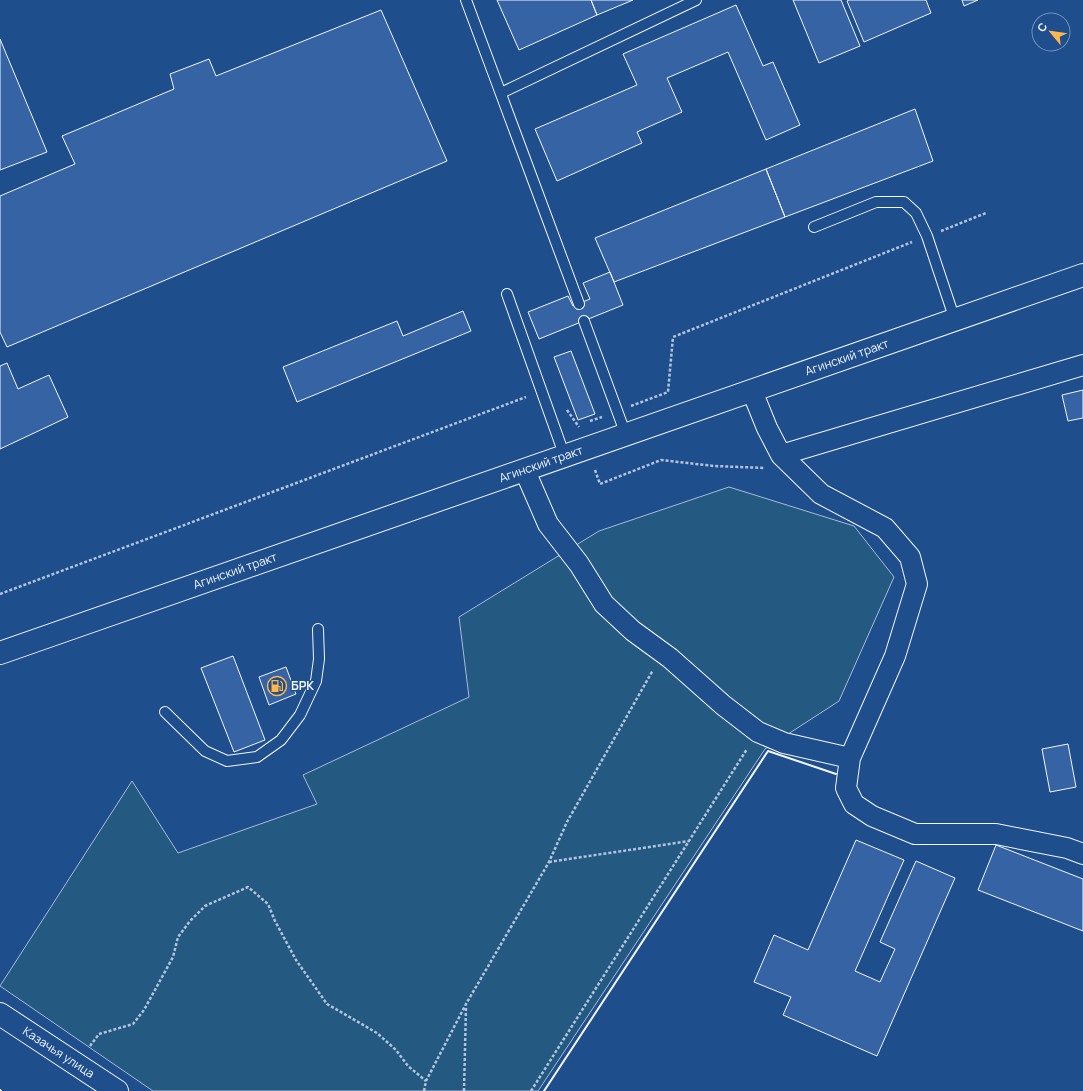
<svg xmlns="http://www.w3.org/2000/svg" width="1083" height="1091" viewBox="0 0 1083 1091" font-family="Manrope,sans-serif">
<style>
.green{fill:#245a82;stroke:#a8bbd7}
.building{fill:#3563a3;stroke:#f2f6ff}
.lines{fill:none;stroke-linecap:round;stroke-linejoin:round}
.lane-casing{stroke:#f2f6ff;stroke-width:12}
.street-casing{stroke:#f2f6ff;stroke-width:22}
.secondary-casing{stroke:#f2f6ff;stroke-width:24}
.highway-casing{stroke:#f2f6ff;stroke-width:24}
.path{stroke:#b3c4dc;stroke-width:2.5;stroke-dasharray:3 2;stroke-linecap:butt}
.lane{stroke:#1f4e8c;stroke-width:10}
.street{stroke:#1f4e8c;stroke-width:20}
.secondary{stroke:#1f4e8c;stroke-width:22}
.highway{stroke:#1f4e8c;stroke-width:22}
.wall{stroke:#f2f6ff;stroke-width:2}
.labels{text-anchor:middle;stroke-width:3;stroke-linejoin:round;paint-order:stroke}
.street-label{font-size:12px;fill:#f2f6ff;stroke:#1f4e8c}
.poi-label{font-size:12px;font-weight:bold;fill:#f2f6ff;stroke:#1f4e8c;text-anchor:start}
</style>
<rect width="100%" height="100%" fill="#1f4e8c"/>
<path class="green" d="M729,487L854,526L894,577L839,701L765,749L538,1091H153L0,986L132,781L178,853L317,804L303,775L469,697L459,617L599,531Z"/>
<path class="building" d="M497,0H591L597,15L519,50Z
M591,0H633L597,15Z
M793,0H841L860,46L819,63Z
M849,0H926L931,13L864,42L847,1Z
M962,0H978L964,6Z
M736,5L763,66L773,62L800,125L766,140L728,52L667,78L682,112L637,132L642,143L557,181L535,129L637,85L623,54Z
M381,10L447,161L7,347L0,332V196L75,164L62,136L174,89L170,74L209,59L216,76Z
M0,39L47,152L0,170Z
M915,109L933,161L785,217L766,169Z
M766,169L785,217L614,282L595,238Z
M610,272L623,305L539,339L528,312L568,296L573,306L590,299L583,283Z
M463,311L471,331L297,402L283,367L397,321L403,336Z
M571,351L595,414L578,420L554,357Z
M7,363L18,389L49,375L68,417L0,449V366Z
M1083,390V418L1068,421L1062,395Z
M233,656L265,740L234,752L201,668Z
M286,667L296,694L269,705L259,677Z
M1068,744L1076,787L1050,792L1042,749Z
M856,840L904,860L855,971L880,982L895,949L880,942L916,861L955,878L877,1056L783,1015L791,997L754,982L774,935L808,950Z
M996,845L1083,879V931L978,890Z"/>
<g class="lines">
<g class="lane-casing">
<path id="lane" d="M466,0L579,304
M501,93L696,0
M814,227L876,202H904L916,213L927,236L955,320
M507,294L565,457
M584,321L626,435
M165,712L205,751L227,761L257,757L281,740L300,715L316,681L319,659L318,629"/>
</g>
<g class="street-casing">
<path id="street" d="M752,391L767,428L781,455L1083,365
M781,455L821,494L885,528L910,557L917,584L895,656L850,758L846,788L854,804L872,816L915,834H996L1067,848L1083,854
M525,471L548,524L579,564L604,604L633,631L670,658L723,705L758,732L784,743L850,758"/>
</g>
<g class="secondary-casing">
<g id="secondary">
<path id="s1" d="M0,1014L117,1091"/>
</g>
</g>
<g class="highway-casing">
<g id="highway">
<path id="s2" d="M0,653L1083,275"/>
</g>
</g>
<path class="path" d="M941,231L986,213
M631,406L668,392L673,337L912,242
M567,410L579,427
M590,421L602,417
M595,470L600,484L661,460L714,466L765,468
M0,594L526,397
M549,862L689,841
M90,1046L99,1034L133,1024L144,1010L173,957L178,937L190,921L205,906L248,887L268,904L275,921L296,960L327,1004L377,1033L396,1050L408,1066L426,1081
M424,1091L426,1081L466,1004L549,862L567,822L653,670
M464,1091L466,1006
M531,1091L747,749"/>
<use href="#lane" class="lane"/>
<use href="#street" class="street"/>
<use href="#secondary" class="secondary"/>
<use href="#highway" class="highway"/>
<path class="wall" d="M0,1090L1,1091
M544,1091L768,751L836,774"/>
</g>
<defs>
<g id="fuel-ring" transform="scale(1)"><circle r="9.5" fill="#1f4e8c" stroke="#ffb74d" stroke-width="1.5"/><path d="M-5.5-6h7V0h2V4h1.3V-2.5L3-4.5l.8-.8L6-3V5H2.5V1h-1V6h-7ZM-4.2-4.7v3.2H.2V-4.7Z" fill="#ffb74d"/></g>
</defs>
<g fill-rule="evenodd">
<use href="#fuel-ring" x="277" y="686"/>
</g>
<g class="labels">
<g class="street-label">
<text dy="4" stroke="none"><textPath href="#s2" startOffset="897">Агинский тракт</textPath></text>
<text dy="4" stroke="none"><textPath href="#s2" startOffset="573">Агинский тракт</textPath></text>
<text dy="4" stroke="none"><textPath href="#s2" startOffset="249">Агинский тракт</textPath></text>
<text dy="4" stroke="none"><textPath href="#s1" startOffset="70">Казачья улица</textPath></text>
</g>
<g class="poi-label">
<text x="291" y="690">БРК</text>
</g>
</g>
<g transform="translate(1051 32) rotate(299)"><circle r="19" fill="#1f4e8c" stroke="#7391ba"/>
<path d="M0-3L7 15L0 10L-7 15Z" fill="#ffb74d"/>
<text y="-6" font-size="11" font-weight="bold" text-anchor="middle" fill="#f2f6ff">С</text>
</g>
</svg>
